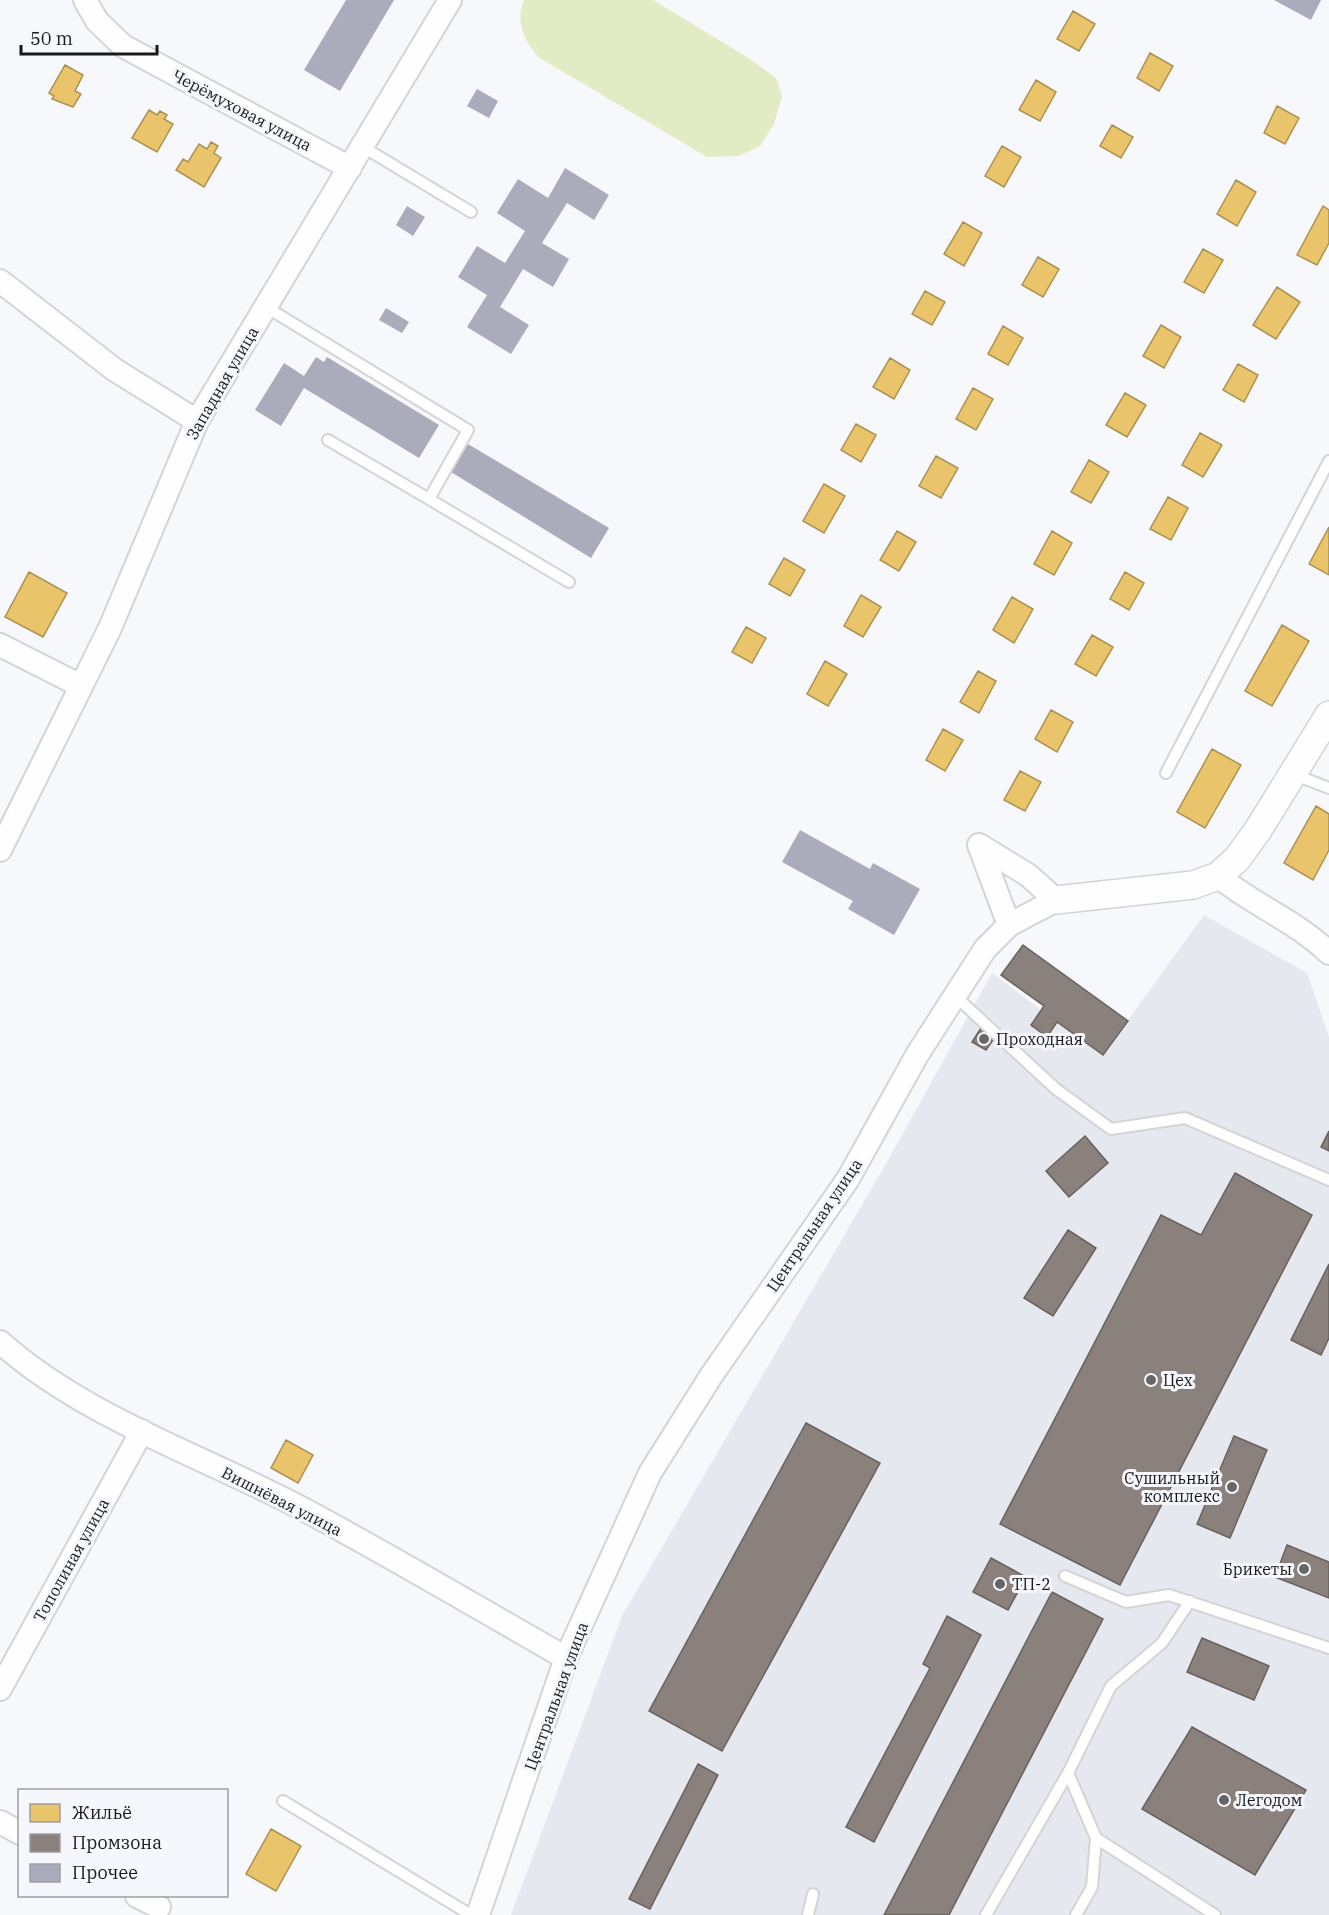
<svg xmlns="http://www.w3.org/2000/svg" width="1329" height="1915" viewBox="0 0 1329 1915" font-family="'IBM Plex Serif',serif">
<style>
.built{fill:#e6e8f0}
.green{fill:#e3ebc4}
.homes{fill:#e9c46a;stroke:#ab9152;stroke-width:1.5}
.industry{fill:#8a817c;stroke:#68625f;stroke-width:1.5}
.building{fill:#aaabbb}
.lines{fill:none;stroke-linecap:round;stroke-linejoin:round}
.service-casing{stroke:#d4d4d6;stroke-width:14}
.minor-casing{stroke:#d4d4d6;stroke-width:26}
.tertiary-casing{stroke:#d4d4d6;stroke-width:30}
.service{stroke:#fefefe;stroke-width:10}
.minor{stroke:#fefefe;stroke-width:22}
.tertiary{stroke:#fefefe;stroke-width:27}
.poi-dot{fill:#676769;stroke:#f6f7fc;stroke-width:2}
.labels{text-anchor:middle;stroke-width:6;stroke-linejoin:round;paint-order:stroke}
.street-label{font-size:16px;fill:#19191b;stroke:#f6f7fc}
.poi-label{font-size:16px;fill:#19191b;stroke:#f6f7fc;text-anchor:start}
</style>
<rect width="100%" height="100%" fill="#f7f8fb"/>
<path class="built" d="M1204,915L1307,973L1329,1037V1915H511L622,1616L887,1162L992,973L1102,1056Z"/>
<path class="green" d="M524,0H653L750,59L776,78L782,96L774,124L760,146L739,156L707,157L538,57C524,39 515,23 524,0Z"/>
<path class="homes" d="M1073,11L1095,24L1079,51L1057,39Z
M1150,53L1173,66L1159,91L1137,78Z
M65,65L83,75L75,91L81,94L73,107L52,99L54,96L49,93Z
M1036,80L1056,92L1040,121L1019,110Z
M1277,106L1299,118L1285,144L1264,133Z
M149,110L157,115L160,111L167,115L164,119L173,124L157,152L132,138Z
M1112,125L1133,137L1121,158L1100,146Z
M211,142L218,146L214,153L221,158L204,187L176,170L183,159L188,162L199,144L207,149Z
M1002,146L1021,157L1004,187L985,176Z
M1236,180L1256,192L1237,226L1217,214Z
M1323,206L1329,210V243L1317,265L1297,255Z
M963,222L982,233L964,266L944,254Z
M1203,249L1223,260L1204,293L1184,282Z
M1038,257L1059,269L1043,297L1022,285Z
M1277,287L1300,302L1276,339L1253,325Z
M925,291L945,302L932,325L912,314Z
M1161,325L1181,337L1164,368L1143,356Z
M1003,326L1023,338L1008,365L988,354Z
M890,358L910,370L894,399L873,387Z
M1238,364L1258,375L1244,402L1223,390Z
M973,388L993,399L976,430L956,419Z
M1125,393L1146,405L1127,437L1106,425Z
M856,424L876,435L861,462L841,450Z
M1200,433L1222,445L1203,477L1182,465Z
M936,456L958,468L941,498L919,486Z
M1089,460L1109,472L1091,503L1071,492Z
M824,484L845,496L824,533L803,521Z
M1168,497L1188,508L1171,540L1150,529Z
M1329,527V575L1309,564Z
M897,531L916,542L899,571L880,560Z
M1052,531L1072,543L1054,575L1034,564Z
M784,558L805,570L790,596L769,584Z
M29,572L67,593L43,637L5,617Z
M1125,572L1144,583L1129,610L1110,599Z
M861,595L881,607L863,637L844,626Z
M1012,597L1033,609L1014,643L993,630Z
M1282,625L1309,641L1272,706L1245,691Z
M746,627L766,638L752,663L732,652Z
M1092,635L1113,647L1096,676L1075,664Z
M825,661L847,674L828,706L807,694Z
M978,671L996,681L979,713L960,702Z
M1051,710L1073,722L1057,752L1035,739Z
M943,729L963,740L945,771L926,760Z
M1212,749L1241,765L1205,828L1177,812Z
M1020,771L1041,782L1025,811L1004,800Z
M1316,806L1329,814V850L1313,880L1284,863Z
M286,1440L313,1455L298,1483L271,1468Z
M271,1829L301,1846L276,1891L246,1874Z"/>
<path class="industry" d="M1023,945L1128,1021L1103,1055L1057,1022L1047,1037L1031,1025L1044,1006L1001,975Z
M981,1028L995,1037L986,1050L972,1042Z
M1329,1131V1151L1321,1147Z
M1085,1136L1108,1163L1069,1197L1046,1171Z
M1235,1173L1312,1215L1120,1585L1000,1524L1161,1215L1201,1235Z
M1068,1230L1096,1248L1053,1316L1024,1298Z
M1329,1264V1338L1321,1355L1291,1340Z
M806,1423L880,1463L722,1751L649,1711Z
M1234,1436L1267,1450L1230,1538L1197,1524Z
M1287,1545L1329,1562V1598L1275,1577Z
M991,1558L1026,1577L1008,1610L973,1592Z
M1052,1592L1103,1619L949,1915H884Z
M947,1616L981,1635L874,1842L846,1827L930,1668L923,1664Z
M1202,1638L1269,1666L1254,1700L1187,1672Z
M1192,1727L1306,1790L1255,1875L1142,1809Z
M698,1764L718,1775L650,1909L629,1899Z"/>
<path class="building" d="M346,0H394L340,91L304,70Z
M1274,0H1321L1311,20Z
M477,89L498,101L489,118L467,106Z
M565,168L609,195L594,220L567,203L542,243L569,259L553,287L523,269L500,307L529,325L511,354L467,327L487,295L458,277L477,246L505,263L525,231L497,213L518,179L548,198Z
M407,206L425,217L413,236L396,225Z
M386,308L409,322L402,333L379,320Z
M316,357L324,362L327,357L439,425L419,458L304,388L281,426L255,410L284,363L304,376Z
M468,444L609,528L591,558L451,472Z
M800,830L870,869L873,863L920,889L894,935L848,909L853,901L782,862Z"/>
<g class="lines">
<g class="service-casing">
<path id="service" d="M363,147L471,212
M266,307L468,430L429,499L569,582
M328,440L429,499
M1166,773L1329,461
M1293,774L1329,788
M954,995L1056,1089L1111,1129L1185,1118L1329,1180
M1065,1576L1126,1602L1169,1595L1329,1648
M1068,1773L1096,1838L1215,1915
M283,1801L471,1915
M808,1915L813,1894
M986,1915L1068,1773L1111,1686L1162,1643L1190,1601
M1076,1915L1092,1887L1096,1838"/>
</g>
<g class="minor-casing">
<path id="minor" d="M85,0L97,21L123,46L350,168
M0,281L115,370L197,421
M0,645L81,686
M979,845L1009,925
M0,850L110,628L197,421L450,0
M1218,876C1253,905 1296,921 1329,953
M0,1342C84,1417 203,1456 301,1508C391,1556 478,1608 566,1658
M0,1689L142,1431
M0,1822L20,1833
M137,1896L159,1907
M478,1915L566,1658L650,1473L711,1376L848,1179L917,1055L985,949L1009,925L1056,900L1028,875L979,845"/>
</g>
<g class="tertiary-casing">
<path id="tertiary" d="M1056,900L1193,885L1218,876L1237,859L1258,830L1329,715"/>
</g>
<use href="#service" class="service"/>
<use href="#minor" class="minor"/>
<use href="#tertiary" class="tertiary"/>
</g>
<g class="poi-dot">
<circle cx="984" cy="1039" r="6"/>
<circle cx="1151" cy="1380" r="6"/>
<circle cx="1232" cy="1487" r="6"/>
<circle cx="1304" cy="1569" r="6"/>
<circle cx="1000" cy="1584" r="6"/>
<circle cx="1224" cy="1800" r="6"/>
</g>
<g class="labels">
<g class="street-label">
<text transform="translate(242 110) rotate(28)" y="6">Черёмуховая улица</text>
<text transform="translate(222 383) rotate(-60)" y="6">Западная улица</text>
<text transform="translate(814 1225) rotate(-56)" y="6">Центральная улица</text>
<text transform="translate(282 1501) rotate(27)" y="6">Вишнёвая улица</text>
<text transform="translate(71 1560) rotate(-61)" y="6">Тополиная улица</text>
<text transform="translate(556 1696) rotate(-70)" y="6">Центральная улица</text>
</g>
<g class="poi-label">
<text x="996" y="1045">Проходная</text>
<text x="1163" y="1386">Цех</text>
<text x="1220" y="1484" text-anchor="end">Сушильный<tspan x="1220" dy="18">комплекс</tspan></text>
<text x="1292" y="1575" text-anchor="end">Брикеты</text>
<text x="1012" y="1590">ТП-2</text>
<text x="1236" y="1806">Легодом</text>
</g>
</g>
<rect x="18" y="1789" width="210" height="108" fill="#f6f7fc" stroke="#9e9ea2" stroke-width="1.5"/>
<rect x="30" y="1804" width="30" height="18" fill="#e9c46a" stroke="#9e9ea2" stroke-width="1.5"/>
<text x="72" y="1819" font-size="18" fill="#19191b">Жильё</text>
<rect x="30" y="1834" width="30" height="18" fill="#8a817c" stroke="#9e9ea2" stroke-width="1.5"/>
<text x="72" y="1849" font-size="18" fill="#19191b">Промзона</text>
<rect x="30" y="1864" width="30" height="18" fill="#aaabbb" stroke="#9e9ea2" stroke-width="1.5"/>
<text x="72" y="1879" font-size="18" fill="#19191b">Прочее</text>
<path d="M21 45v9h136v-9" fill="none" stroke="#19191b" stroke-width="3"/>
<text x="30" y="45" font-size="18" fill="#19191b" stroke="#f6f7fc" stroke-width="4.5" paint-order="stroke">50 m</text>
</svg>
